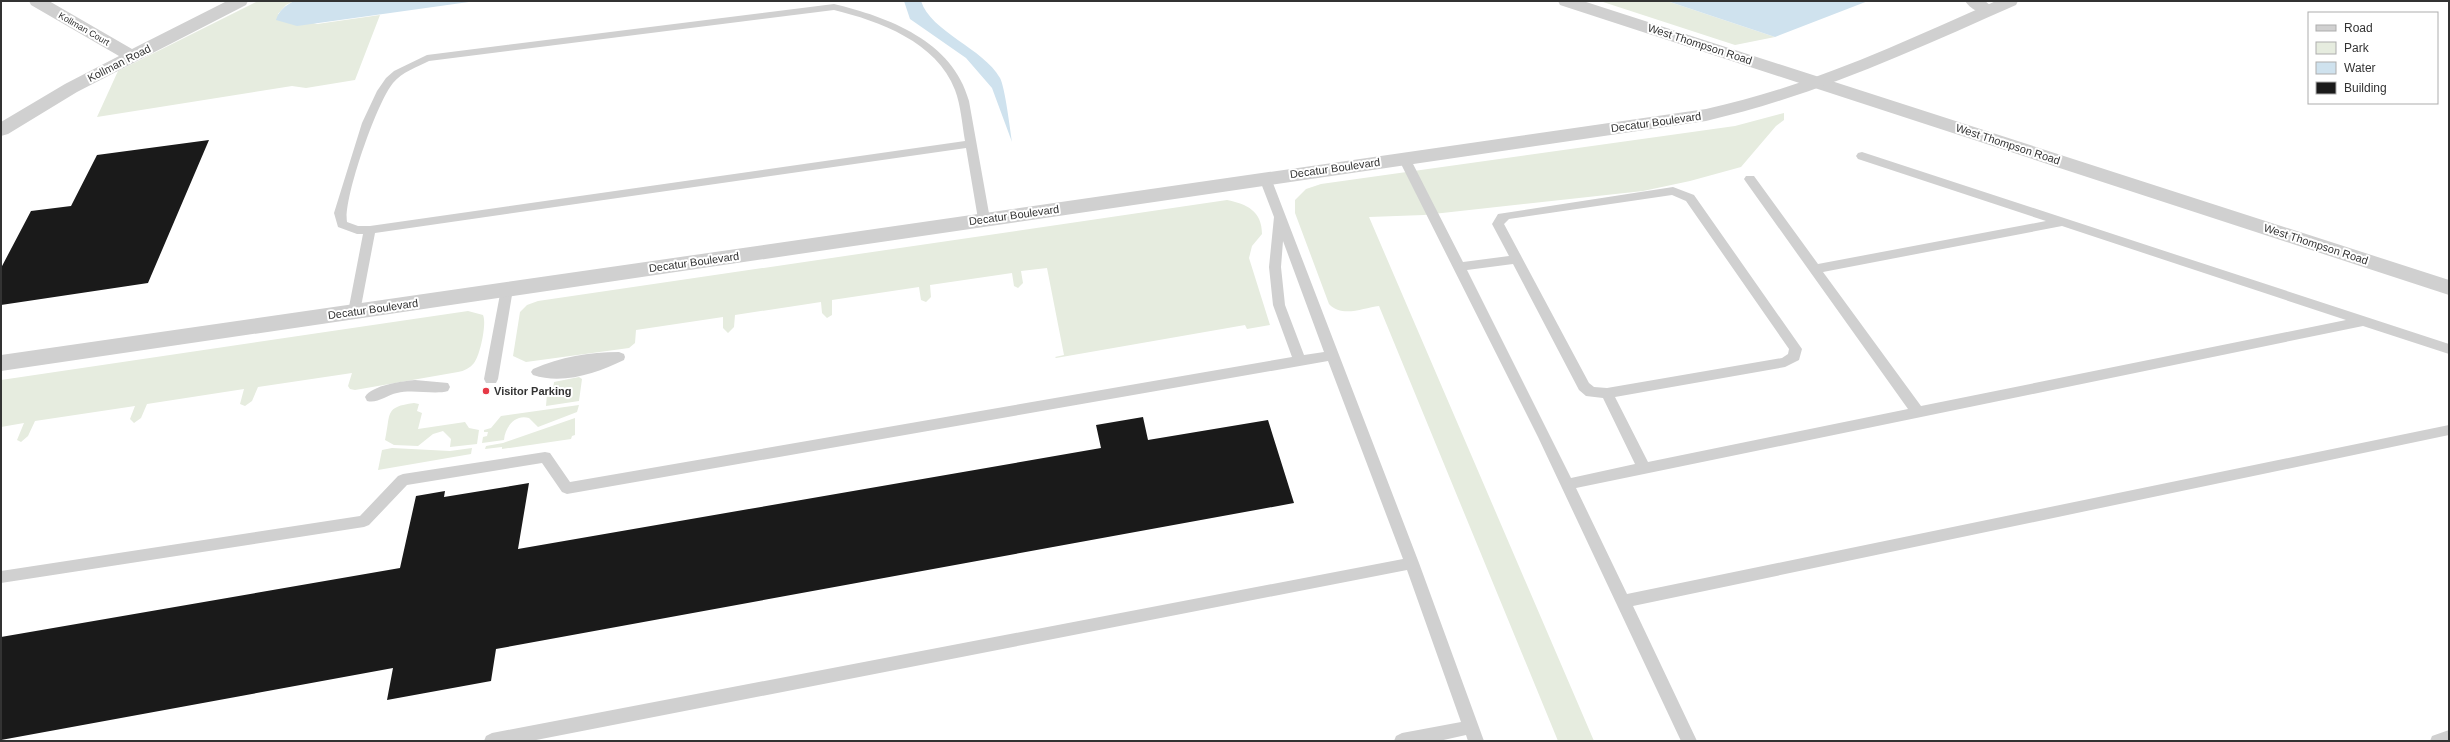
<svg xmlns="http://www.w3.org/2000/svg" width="2450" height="742" viewBox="0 0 2450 742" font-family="Helvetica,sans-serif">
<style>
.green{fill:#e6ecdf}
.water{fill:#cfe2ee}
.building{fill:#1a1a1a}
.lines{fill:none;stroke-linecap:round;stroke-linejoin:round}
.service{fill:#d0d0d0;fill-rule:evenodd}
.minor{fill:#d0d0d0;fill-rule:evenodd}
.tertiary{fill:#d0d0d0;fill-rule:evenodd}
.poi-dot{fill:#e63946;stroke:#fff;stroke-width:1.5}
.labels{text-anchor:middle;stroke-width:4;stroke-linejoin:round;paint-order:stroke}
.far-street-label{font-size:9px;fill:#333;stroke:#fff}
.street-label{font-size:11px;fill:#333;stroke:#fff}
.poi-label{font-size:11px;font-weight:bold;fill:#333;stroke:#fff;text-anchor:start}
</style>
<rect width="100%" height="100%" fill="#fff"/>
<path class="green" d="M258,1H294L286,5L278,14L317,24L380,15L355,80L306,88L292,86L97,117L118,71Z
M1600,1H1667L1775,37L1735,45Z
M1784,113V120L1776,126L1741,167L1690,181L1643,191L1424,215L1369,217L1594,741H1558L1379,306C1363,308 1342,318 1329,304L1295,213V200L1306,189L1321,184L1735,126Z
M1227,200C1247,204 1262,211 1262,234L1252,246L1249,258L1270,325L1247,329L1245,325L1056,358L1055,357L1064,355L1047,268L1021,271L1023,283L1018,288L1014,286L1012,273L930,285L931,297L926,302L921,300L919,287L832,300V315L827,318L822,313L821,302L735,315L734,327L728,333L723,328V317L636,330L635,343L629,348L526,362L513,356L520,312L527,305L538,301Z
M468,311L483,315C487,323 480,356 474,363C470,368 464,371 458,372L355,390L350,389L348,386L352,373L258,387L252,401L245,406L240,404L244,389L147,404L141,418L134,423L130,419L135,406L35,421L28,436L21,442L17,440L24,423L1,427V380Z
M579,377L582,379L579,401L546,406L547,394L553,390L554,382Z
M414,403L419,404L417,411L422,413L418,429L465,422L469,428L479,430L477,444L450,447L451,439L443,431L433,434L418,446L394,445L385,440C391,413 384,407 414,403Z
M579,405L577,412L538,427L529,418C515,414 505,427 504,440L482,443L483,437L487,436L488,432H484V430L491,428L501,416Z
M575,418V435L572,436L571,439L502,449V447L485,449L486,446L503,443Z
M392,448L450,451L472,448L471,454L378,470L382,450Z"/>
<path class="water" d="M294,1H476L297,26L276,20C279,10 285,6 294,1Z
M904,1H921C931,32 983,48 1000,78C1005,87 1010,129 1012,142L992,88L966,58L910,19Z
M1667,1H1868L1775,37Z"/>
<path class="building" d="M209,140L148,283L1,305V268L31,211L71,206L97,155Z
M1143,417L1148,440L1268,420L1294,503L496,649L491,681L387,700L393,668L1,740V637L400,568L416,496L445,491L444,497L529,483L518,549L1101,448L1096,425Z"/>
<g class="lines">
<path class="service" d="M834,4C888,17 953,41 969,101L990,219L988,222L984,223L978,219L966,148L375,233L360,312L354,317L350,315L348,312L363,234H357L338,227L334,213L362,123L377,91L386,78L394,71L427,55ZM834,10C879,21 937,42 955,90C961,106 962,124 965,141L370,226H358L347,222C343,199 377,102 393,83C402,72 417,67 429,61Z
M1862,152L2449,344V354L2363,326L1576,488L1627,594L2449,425V435L1633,606L1697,741H1681L1538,437L1398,158L1404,154L1410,158L1463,262L1509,256L1492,224L1498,214L1673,187L1694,195L1802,349L1799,360L1785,367L1615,397L1648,462L1908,409L1746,182L1744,179L1746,176H1754L1818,264L2046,221L1858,159L1856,156L1858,153ZM1672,195L1686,201L1789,349L1788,354L1782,358L1607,388L1594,387L1589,383L1504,224L1509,219ZM2062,226L2346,320L1921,406L1823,272ZM1513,264L1579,390L1586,396L1603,398L1635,464L1571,478L1467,270Z
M1265,174L1271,178L1419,563L1484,741H1468L1466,735L1439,741H1394L1396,736L1402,733L1461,722L1407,570L531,741H484L486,736L492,733L1403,559L1328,361L567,494L562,492L542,463L407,485L369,525L364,527L1,583V571L360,516L398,476L403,474L545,452L550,453L570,482L1292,357L1273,305L1269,267L1274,217L1259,178ZM1283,241L1324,352L1304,355L1285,305L1281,267Z
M507,285L513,289L498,379L496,383H486L484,379L501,289Z
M619,352L624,354L625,357L624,360C597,373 563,385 533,375L531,372L533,369C561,357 589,352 619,352Z
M415,380L448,383L450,387L448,391C435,395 413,389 397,393C387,395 377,404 367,401L365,397C372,385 403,381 415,380Z
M2449,730V741H2430L2432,736Z"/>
<path class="minor" d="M29,1H49L132,49L227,1H248L246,5L77,92L8,134L1,136V122L65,84L119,56L31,5Z
M1558,1H1583L2449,280V295L1560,5Z
M1965,1H1985L1996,10L1994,14C1984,16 1971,10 1965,1Z"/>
<path class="tertiary" d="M1996,1H2018L2016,5C1914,50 1815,96 1706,121L1,371V355L1706,109C1808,87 1901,43 1996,1Z"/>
</g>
<circle class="poi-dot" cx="486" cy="391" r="4"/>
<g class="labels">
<g class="far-street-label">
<text transform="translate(84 29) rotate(30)" y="3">Kollman Court</text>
</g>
<g class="street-label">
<text transform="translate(1700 44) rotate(18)" y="4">West Thompson Road</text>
<text transform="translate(119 63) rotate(-27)" y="4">Kollman Road</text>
<text transform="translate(1656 122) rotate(-8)" y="4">Decatur Boulevard</text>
<text transform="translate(2008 144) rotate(18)" y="4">West Thompson Road</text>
<text transform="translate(1335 168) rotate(-8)" y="4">Decatur Boulevard</text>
<text transform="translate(1014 215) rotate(-8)" y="4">Decatur Boulevard</text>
<text transform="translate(2316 244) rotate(18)" y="4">West Thompson Road</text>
<text transform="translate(694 262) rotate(-8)" y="4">Decatur Boulevard</text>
<text transform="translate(373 309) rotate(-8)" y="4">Decatur Boulevard</text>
</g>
<g class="poi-label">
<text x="494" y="395">Visitor Parking</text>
</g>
</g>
<rect width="2450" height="742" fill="none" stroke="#333333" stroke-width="4"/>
<rect x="2308" y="12" width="130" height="92" fill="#ffffff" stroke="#adadad"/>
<rect x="2316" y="25" width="20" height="6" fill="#d0d0d0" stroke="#adadad"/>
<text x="2344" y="32" font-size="12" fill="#333333">Road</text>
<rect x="2316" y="42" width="20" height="12" fill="#e6ecdf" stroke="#adadad"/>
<text x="2344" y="52" font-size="12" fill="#333333">Park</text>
<rect x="2316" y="62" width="20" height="12" fill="#cfe2ee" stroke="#adadad"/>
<text x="2344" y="72" font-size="12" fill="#333333">Water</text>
<rect x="2316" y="82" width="20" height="12" fill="#1a1a1a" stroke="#adadad"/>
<text x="2344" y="92" font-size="12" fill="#333333">Building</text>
</svg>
